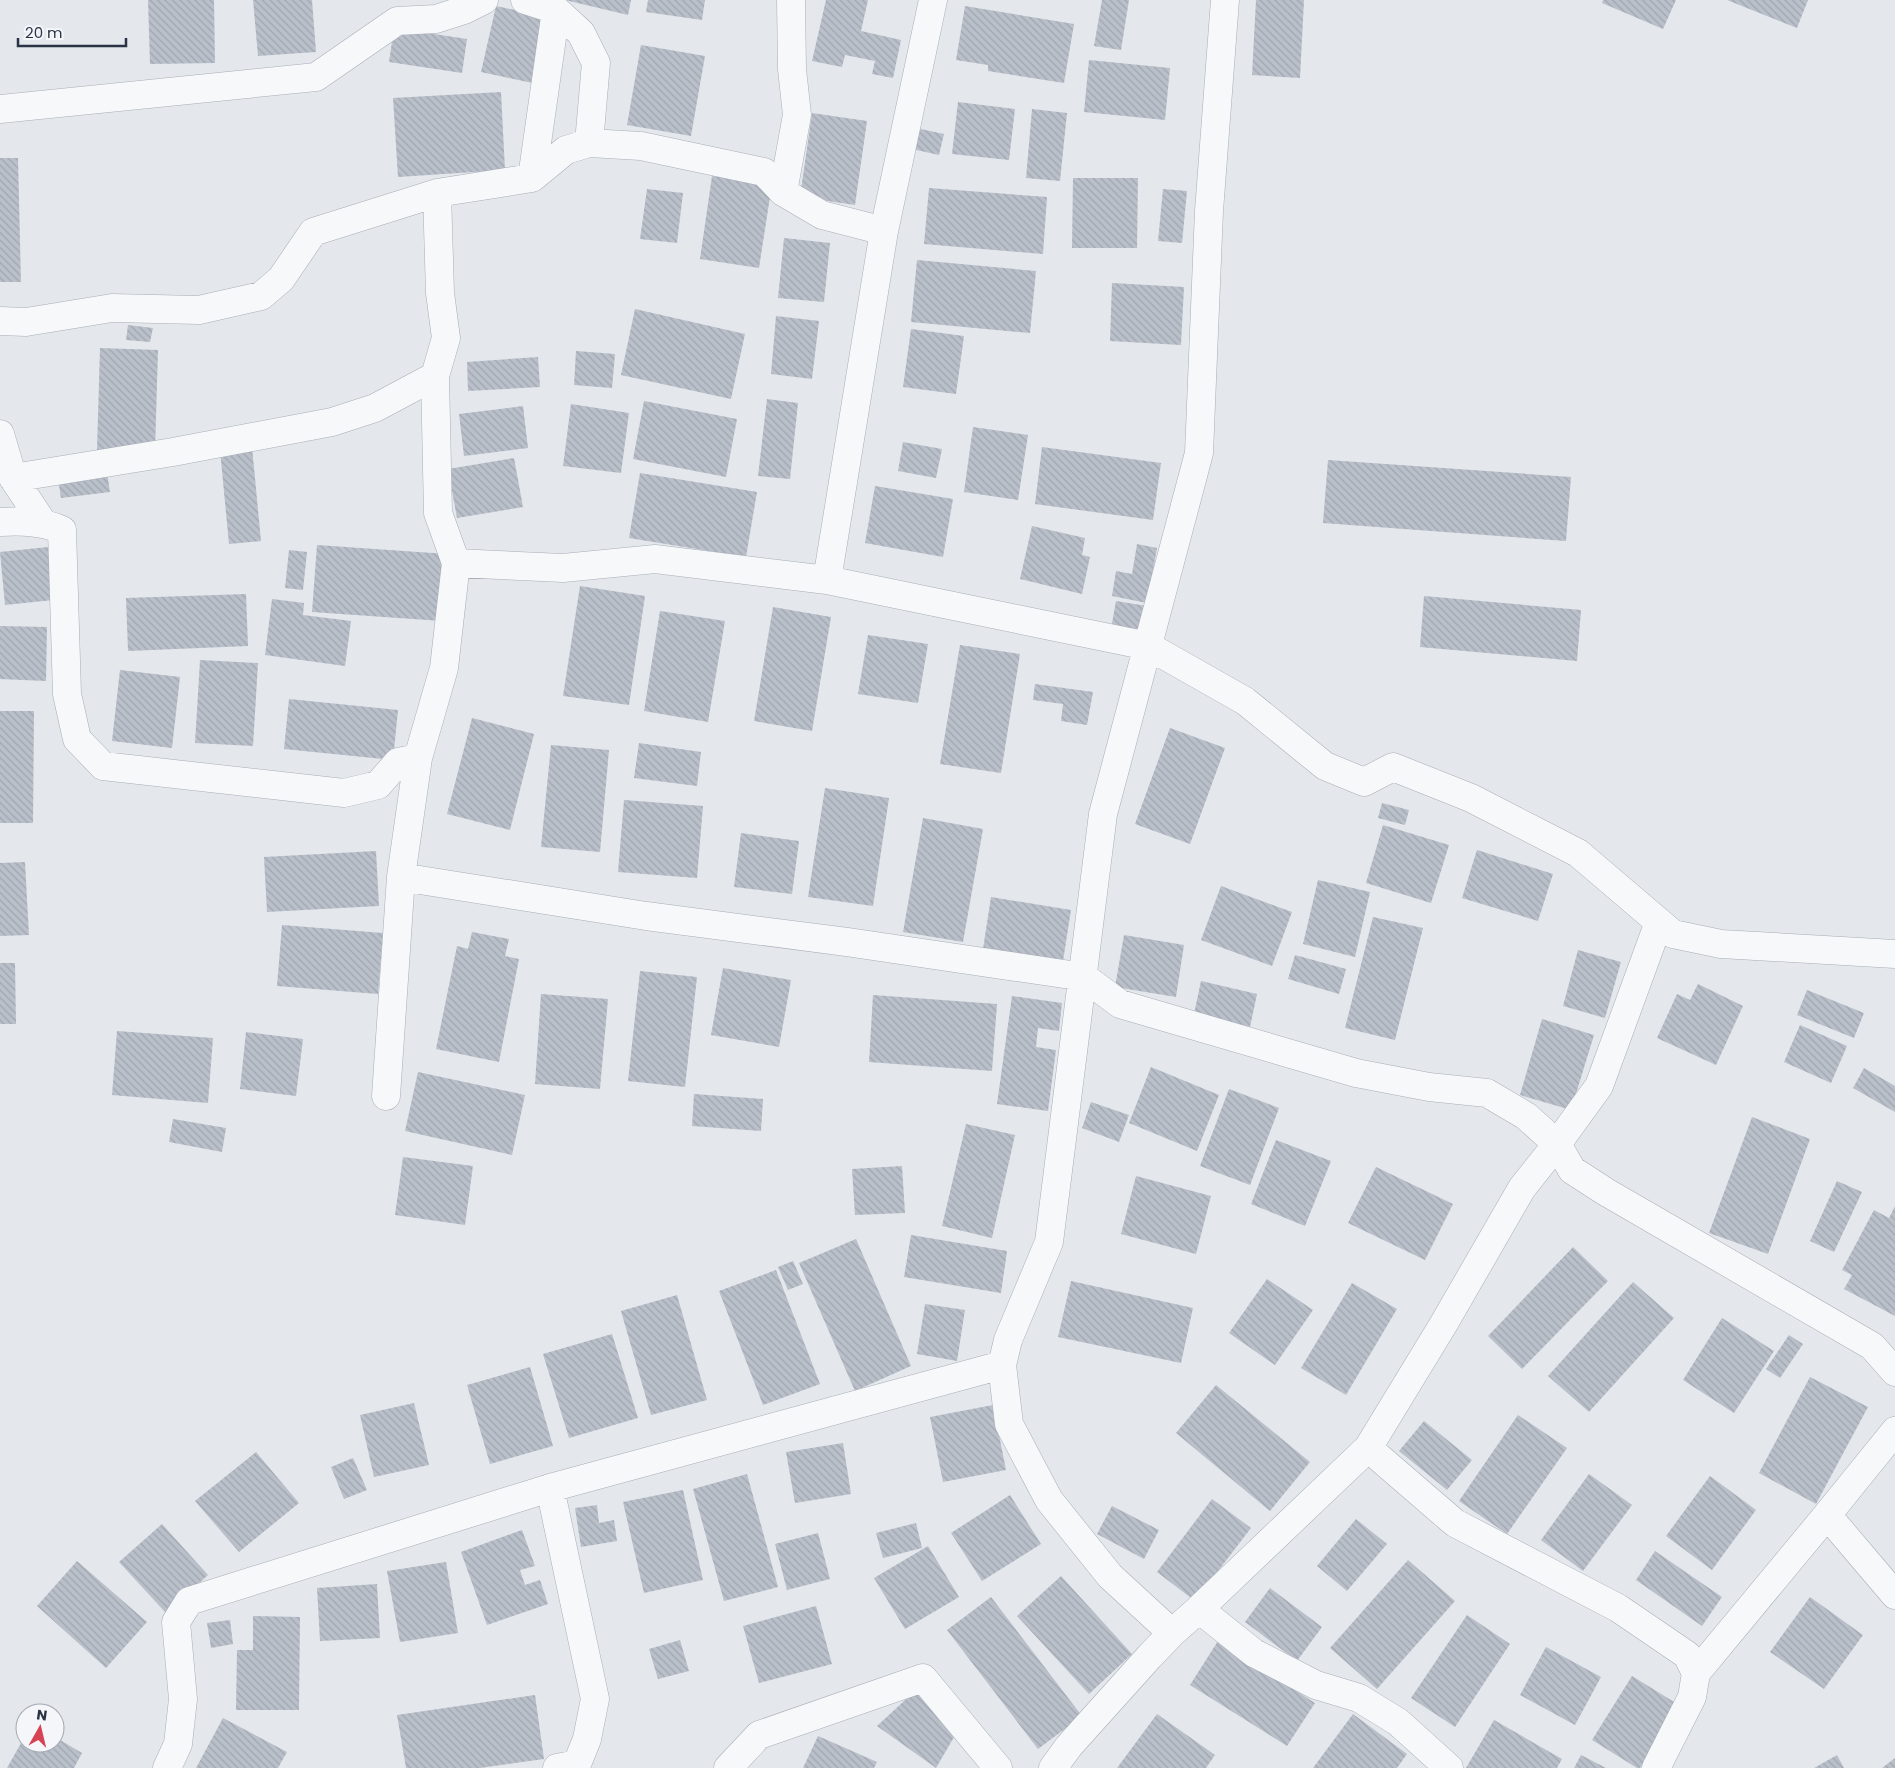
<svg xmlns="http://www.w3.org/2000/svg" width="1895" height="1768" viewBox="0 0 1895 1768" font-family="Poppins,sans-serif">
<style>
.building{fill:url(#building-back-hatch)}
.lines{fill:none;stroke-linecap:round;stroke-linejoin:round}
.minor-casing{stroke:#a8adb7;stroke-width:29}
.minor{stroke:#f7f8fa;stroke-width:28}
</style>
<defs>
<pattern id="building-back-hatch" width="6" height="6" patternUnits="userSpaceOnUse" patternTransform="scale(1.25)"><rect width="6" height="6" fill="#bac0ca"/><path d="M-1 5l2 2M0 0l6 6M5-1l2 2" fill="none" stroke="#a0a5af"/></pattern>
</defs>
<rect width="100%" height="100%" fill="#e4e7ec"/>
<path class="building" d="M148,0H214L215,63L150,64Z
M253,0H312L316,52L258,56Z
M565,0H631L628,15Z
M648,0H705L702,20L646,12Z
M826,0H868L861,31L901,40L893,78L872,74L875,61L845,55L842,67L812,61Z
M1102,0H1129L1121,50L1094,46Z
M1256,0H1304L1300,78L1252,75Z
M1603,0H1676L1663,29L1602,3Z
M1727,0H1808L1797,28Z
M496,6L553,18L537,84L481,72Z
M965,6L1074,24L1064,83L988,71V65L956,60Z
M394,28L467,39L462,73L389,62Z
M641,45L705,56L691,136L627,125Z
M1089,60L1170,68L1165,120L1084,112Z
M501,92L505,170L398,177L393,98Z
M958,102L1015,109L1009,160L952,154Z
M1032,109L1067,113L1060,181L1026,178Z
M812,113L867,121L855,205L800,197Z
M916,128L944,134L939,155L912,149Z
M0,158H18L21,282H0Z
M712,176L772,184L759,268L700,259Z
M1073,178H1138L1137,248H1072Z
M929,188L1047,197L1043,254L924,244Z
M647,189L683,193L677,243L640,239Z
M1163,189L1187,191L1182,243L1158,241Z
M784,238L830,243L824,302L778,298Z
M917,260L1036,271L1030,333L911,322Z
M1112,283L1184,287L1181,345L1110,341Z
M635,309L745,334L731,399L621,375Z
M776,316L819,321L812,379L771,374Z
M128,325L153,328L150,342L126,340Z
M911,329L964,336L956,394L903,387Z
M100,348L158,350L155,451L97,450Z
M576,351L615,354L612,388L574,385Z
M538,357L540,387L468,391L467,362Z
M767,399L798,403L790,479L758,476Z
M644,401L737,419L726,477L633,459Z
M571,404L629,413L621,473L563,466Z
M523,406L528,448L464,456L459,414Z
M973,427L1028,435L1018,500L964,492Z
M903,442L942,449L936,478L898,471Z
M252,447L261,541L229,544L220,450Z
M1042,447L1161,463L1153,520L1035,504Z
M514,458L523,507L457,518L448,469Z
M1328,460L1571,477L1566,541L1323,523Z
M106,465L110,492L61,498L57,473Z
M640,473L757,492L746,557L629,538Z
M875,486L953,499L943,557L865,543Z
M1032,526L1085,538L1082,555L1090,557L1082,594L1020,579Z
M1137,544L1157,548L1147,603L1112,596L1116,571L1132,574Z
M317,545L447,554L442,621L312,612Z
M48,547L53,600L5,605L0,552Z
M289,550L307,552L303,590L285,588Z
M580,586L645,596L629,705L563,696Z
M246,594L248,646L128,651L126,598Z
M1424,596L1581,610L1577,661L1420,647Z
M272,599L304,603L303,615L351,621L345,666L265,655Z
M1116,601L1147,606L1142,634L1111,629Z
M773,607L831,617L812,731L754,721Z
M660,611L725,621L708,722L644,711Z
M0,626L47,627L46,681L0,679Z
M868,635L928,644L918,703L858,694Z
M960,645L1020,654L1001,773L940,764Z
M200,660L258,663L253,746L195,743Z
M120,670L180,677L172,748L112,741Z
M1035,684L1093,692L1087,725L1061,721L1063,704L1033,700Z
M289,699L398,710L393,760L284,749Z
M0,711H34L33,823H0Z
M472,718L534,734L510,830L447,814Z
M1170,728L1225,748L1190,844L1135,824Z
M639,743L701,752L697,786L634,778Z
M551,745L609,750L600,852L541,847Z
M825,788L889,798L873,906L808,897Z
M624,800L703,806L697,878L618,872Z
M1382,803L1409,810L1405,825L1378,818Z
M923,818L983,829L963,942L903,932Z
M1383,825L1449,845L1431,903L1366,883Z
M741,833L799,841L792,894L734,887Z
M1477,850L1553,874L1538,921L1462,898Z
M376,851L379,906L267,912L264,857Z
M25,862L29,935L0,936V863Z
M1318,880L1370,892L1355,957L1303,944Z
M1221,886L1292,912L1272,966L1201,940Z
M991,897L1071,910L1063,961L983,949Z
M1373,917L1423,928L1395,1040L1345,1028Z
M282,925L383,933L378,994L277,986Z
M472,932L509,939L505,956L519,959L499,1062L436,1049L457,946L468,949Z
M1124,935L1184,945L1176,997L1115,987Z
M1578,950L1621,962L1605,1018L1563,1006Z
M1295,955L1346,969L1339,994L1288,979Z
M0,963H15L16,1024H0Z
M723,968L791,980L779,1047L711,1035Z
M640,971L697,977L685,1087L628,1081Z
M1201,981L1257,994L1250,1027L1194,1014Z
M1698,984L1743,1006L1716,1065L1657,1038L1677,994L1690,1000Z
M1807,990L1864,1013L1854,1038L1797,1015Z
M541,994L608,999L600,1089L535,1084Z
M873,995L997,1004L992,1071L869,1062Z
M1012,996L1062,1003L1059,1031L1038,1028L1036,1047L1056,1050L1048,1111L997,1104Z
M1542,1019L1594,1035L1571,1110L1520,1095Z
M1800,1025L1847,1046L1831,1083L1784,1062Z
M117,1031L213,1038L208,1103L112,1095Z
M246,1032L303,1039L296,1096L240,1089Z
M1151,1067L1219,1095L1197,1151L1129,1123Z
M1864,1068L1895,1086V1112L1853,1088Z
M418,1072L525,1095L512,1155L405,1131Z
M1229,1089L1279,1108L1250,1185L1200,1166Z
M694,1094L763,1099L761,1131L692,1126Z
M1091,1102L1129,1115L1119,1142L1082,1128Z
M1752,1117L1810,1139L1768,1254L1709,1233Z
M173,1119L226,1128L222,1152L169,1142Z
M966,1124L1015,1135L992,1238L942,1226Z
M1276,1140L1331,1161L1305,1226L1251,1204Z
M403,1157L473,1166L465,1225L395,1215Z
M902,1166L905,1213L855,1215L852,1169Z
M1376,1167L1453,1204L1425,1260L1348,1223Z
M1136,1176L1211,1196L1196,1254L1121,1234Z
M1837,1181L1862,1192L1834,1252L1810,1241Z
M1895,1206V1316L1844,1289L1852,1275L1842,1270L1874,1210L1889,1218Z
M911,1235L1007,1251L1001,1293L904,1277Z
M856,1239L911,1366L855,1391L799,1263Z
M1573,1247L1608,1281L1522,1369L1488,1336Z
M793,1261L803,1284L788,1290L778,1267Z
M776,1270L820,1384L763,1405L719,1291Z
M1267,1279L1313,1310L1275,1365L1229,1333Z
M1071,1281L1193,1308L1181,1363L1058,1337Z
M1633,1282L1674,1318L1589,1412L1548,1376Z
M1352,1283L1397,1309L1346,1395L1301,1368Z
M677,1295L707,1400L651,1415L621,1311Z
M925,1304L965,1310L957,1361L917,1354Z
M1722,1318L1774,1351L1734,1413L1683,1380Z
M612,1334L638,1418L569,1438L543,1354Z
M1789,1335L1803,1344L1780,1378L1766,1369Z
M530,1367L553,1446L490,1464L467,1385Z
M1810,1377L1868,1407L1816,1504L1759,1473Z
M1216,1385L1310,1462L1270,1511L1176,1433Z
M414,1403L429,1465L374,1477L360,1415Z
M993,1405L1006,1470L943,1482L930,1417Z
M1518,1415L1567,1448L1507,1534L1459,1501Z
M1424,1421L1472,1460L1447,1490L1399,1451Z
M843,1443L851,1494L795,1503L786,1452Z
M256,1452L299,1503L239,1552L195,1501Z
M353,1458L367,1490L344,1499L331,1467Z
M747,1474L778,1587L724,1601L693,1489Z
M1589,1474L1632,1505L1583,1571L1541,1540Z
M1710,1476L1756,1510L1712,1570L1666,1536Z
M683,1490L703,1580L644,1593L623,1502Z
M1010,1495L1041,1544L982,1581L951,1533Z
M1212,1499L1251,1528L1195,1601L1157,1572Z
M597,1505L599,1523L614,1520L617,1541L581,1547L575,1508Z
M1112,1506L1159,1530L1144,1559L1097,1534Z
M1356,1519L1387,1544L1347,1591L1317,1566Z
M916,1523L922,1548L883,1558L876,1533Z
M162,1524L208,1575L166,1613L119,1562Z
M522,1530L535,1566L520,1570L525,1585L540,1580L548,1604L487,1625L461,1552Z
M818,1533L830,1579L787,1590L775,1544Z
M928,1546L959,1597L905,1629L874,1578Z
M1655,1551L1722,1597L1702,1626L1636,1580Z
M1408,1560L1455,1601L1377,1689L1330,1648Z
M77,1561L147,1622L106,1668L37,1606Z
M446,1562L458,1633L400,1642L387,1571Z
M1061,1576L1132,1654L1089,1694L1017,1616Z
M377,1584L380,1638L320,1641L317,1588Z
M1270,1588L1322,1627L1297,1661L1245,1622Z
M991,1597L1082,1716L1038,1749L947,1630Z
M1810,1597L1863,1635L1824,1689L1770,1652Z
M816,1606L832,1664L759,1683L743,1626Z
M1467,1615L1510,1644L1455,1727L1411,1698Z
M253,1616L300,1617L299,1710H236L237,1650H253Z
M230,1620L233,1644L211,1648L207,1623Z
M680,1640L689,1671L658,1679L649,1649Z
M1218,1641L1315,1703L1287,1746L1190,1685Z
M1546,1647L1601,1677L1575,1725L1520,1695Z
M1632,1676L1679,1705L1640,1768H1637L1592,1740Z
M917,1689L957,1732L936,1768L877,1726Z
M535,1695L544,1759L480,1768H406L397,1715Z
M1157,1714L1215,1755L1206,1768H1117Z
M1353,1714L1407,1754L1397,1768H1313Z
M223,1718L287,1752L278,1768H196Z
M1494,1720L1562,1759L1557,1768H1466Z
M25,1736V1743H55V1737L82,1753L74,1768H7Z
M818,1736L877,1762L874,1768H803Z
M1581,1755L1606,1768H1574Z
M1837,1755L1844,1768H1814Z
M1895,1758V1768H1882Z"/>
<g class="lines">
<g class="minor-casing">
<path id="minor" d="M525,0L556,10L581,33L596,63L589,143
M0,109L316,77L397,21L436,19L464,10L484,0
M532,178L556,10
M783,192L797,115L792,69L791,0
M0,321L26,322L112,308L199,310L261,296L281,279L313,232L437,193L532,178L566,150L589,143L641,146L764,172L783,192L822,215L884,231
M0,434L13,478L43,523
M13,478L173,452L332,422L375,408L435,376
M0,522C22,521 41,521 62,530L67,694L77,739L103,766L344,793L378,785L398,762L418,758
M456,563L563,568L655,559L827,580L1148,646L1245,701L1325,766L1364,782L1393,767L1471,798L1578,853L1673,934L1721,944L1895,954
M827,580L884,231L933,0
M401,877L646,916L847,942L1084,977L1120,1004L1356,1073L1429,1087L1487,1093L1526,1116L1557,1144L1572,1170L1606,1192L1872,1346L1895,1372
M386,1096L401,877L418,758L444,668L456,563L438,513L435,376L446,338L440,293L437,193
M1368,1448L1455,1523L1618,1608L1687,1655L1696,1673
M550,1488L595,1699L587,1739L577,1764L557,1768
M1827,1515L1895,1595
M1199,1609L1254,1653L1316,1685L1359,1698L1398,1722L1449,1768
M1172,1633L1110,1576L1049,1500L1009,1424L1002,1365L1008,1340L1049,1242L1103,814L1199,453L1209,211L1225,0
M167,1768L178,1744L183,1699L176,1622L189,1601L550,1488L1002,1365
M728,1768L759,1735L923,1678L998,1768
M1053,1768L1069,1746L1149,1657L1172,1633L1199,1609L1368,1448L1443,1325L1522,1188L1557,1144L1599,1086L1659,922
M1656,1768L1692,1697L1696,1673L1827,1515L1895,1431"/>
</g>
<use href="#minor" class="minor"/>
</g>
<g transform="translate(40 1728) rotate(8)"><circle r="24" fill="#f4f6f9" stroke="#a3a8b1"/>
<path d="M0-4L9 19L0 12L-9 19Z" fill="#d74355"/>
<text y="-8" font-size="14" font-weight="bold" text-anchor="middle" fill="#2a3346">N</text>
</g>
<path d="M18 38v8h108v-8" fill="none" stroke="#2a3346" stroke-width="2.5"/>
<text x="25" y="38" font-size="15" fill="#2a3346" stroke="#f4f6f9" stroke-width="4" paint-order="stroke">20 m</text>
</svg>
